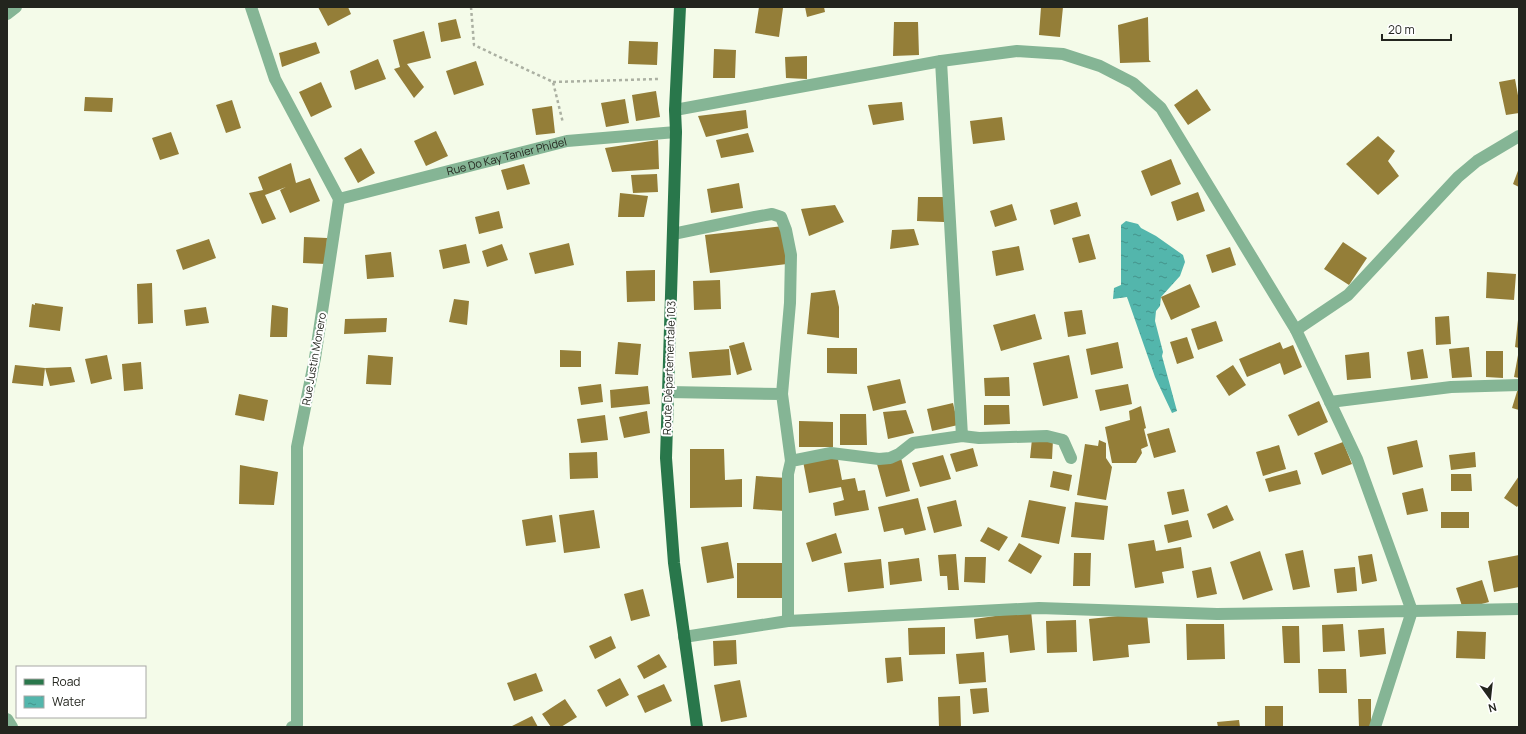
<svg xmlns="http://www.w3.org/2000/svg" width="1526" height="734" viewBox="0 0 1526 734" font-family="Manrope,sans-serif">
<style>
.water{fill:url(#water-ripples)}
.building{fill:#947e38}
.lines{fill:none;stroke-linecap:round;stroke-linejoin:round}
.path{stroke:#abb0a2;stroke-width:2.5;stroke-dasharray:3 3;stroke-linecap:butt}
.minor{stroke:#85b595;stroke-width:12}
.major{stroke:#29774b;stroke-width:12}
.labels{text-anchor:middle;stroke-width:4;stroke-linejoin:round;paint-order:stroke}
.street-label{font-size:11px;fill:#23251e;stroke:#fff}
</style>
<defs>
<pattern id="water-ripples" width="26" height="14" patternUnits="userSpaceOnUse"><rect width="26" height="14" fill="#53b6ac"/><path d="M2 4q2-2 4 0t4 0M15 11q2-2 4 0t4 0" fill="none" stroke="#44948b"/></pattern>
</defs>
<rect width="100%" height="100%" fill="#f4fbe9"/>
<path class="water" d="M1126,221L1138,224L1141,228L1156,236L1183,255L1185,262L1180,276L1161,297L1160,306L1156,311L1155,321L1163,352L1162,356L1177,411L1172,413L1155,377L1127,297L1113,299L1114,288L1121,285V225Z"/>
<path class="building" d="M318,7H348L351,14L328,26Z
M759,7L783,8L779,37L755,33Z
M805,7H824L825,12L807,17Z
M1041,7H1063L1060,37L1039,35Z
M1148,17L1149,60L1151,62L1120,63L1118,25Z
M456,19L461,38L441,42L438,23Z
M894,22H918L919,55L893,56Z
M424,31L431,58L407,64L424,87L414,98L394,69L400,67L393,40Z
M629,41L658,42L657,65L628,64Z
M316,42L320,53L282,67L279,53Z
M714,49L736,50L735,78H713Z
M807,56V79L786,78L785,57Z
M378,59L386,79L355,90L350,71Z
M476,61L484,85L454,95L446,71Z
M1515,79L1519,101V113L1506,115L1499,82Z
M321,82L332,107L311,117L299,92Z
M1197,89L1211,110L1188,125L1174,105Z
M656,91L660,117L636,121L632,95Z
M85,97L113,98L112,112L84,111Z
M625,99L629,123L606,127L601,103Z
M232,100L241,128L226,133L216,105Z
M902,102L904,120L873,125L868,105Z
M552,106L555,133L536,135L532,109Z
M746,110L748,128L706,137L698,116Z
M1002,117L1005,140L973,144L970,121Z
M436,131L448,156L426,166L414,141Z
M171,132L179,154L160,160L152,138Z
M748,133L754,152L721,158L716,140Z
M1378,136L1395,151L1388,161L1399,176L1378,195L1346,164Z
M658,140L659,169L612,172L605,148Z
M361,148L375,173L358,183L344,158Z
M1171,159L1181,184L1151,196L1141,171Z
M291,163L296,183L310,178L320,201L290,213L280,190L286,187L265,195L276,219L262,224L249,193L263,190L258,177Z
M524,164L530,184L507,190L501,170Z
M1519,168V187L1513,184Z
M657,174L658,192L633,193L631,175Z
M739,183L743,208L711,213L707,189Z
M1198,192L1205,211L1177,221L1171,202Z
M620,193L648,196L644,217H618Z
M918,197H944V222L917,221Z
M1077,202L1081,216L1054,225L1050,210Z
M1012,204L1017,220L995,227L990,211Z
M835,205L844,222L809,236L801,209Z
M499,211L503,228L479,234L475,217Z
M783,226L787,264L710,273L705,235Z
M914,229L919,245L890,249L892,230Z
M1089,234L1096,259L1079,263L1072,238Z
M304,237L327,238L326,264L303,263Z
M209,239L216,258L183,270L176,250Z
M1343,242L1367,258L1349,285L1324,269Z
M569,243L574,265L535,274L529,253Z
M466,244L470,263L443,269L439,250Z
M502,244L508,260L487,267L482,251Z
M1019,246L1024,270L996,276L992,251Z
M1230,247L1236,265L1212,273L1206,255Z
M391,252L394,277L367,279L365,255Z
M655,270V301L627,302L626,271Z
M1487,272L1516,274L1514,300L1486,298Z
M720,280L721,309L694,310L693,281Z
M152,283L153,323L138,324L137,284Z
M1190,284L1200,307L1171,320L1161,297Z
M835,290L839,307V338L807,334L811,293Z
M454,299L469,301L467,325L449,322Z
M35,303L63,307L60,331L29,327L32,304L35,305Z
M272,305L288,308L287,337H270Z
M206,307L209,323L186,326L184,310Z
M1082,310L1086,334L1068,337L1064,312Z
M1035,314L1042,339L1001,351L993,325Z
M1449,316L1451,344L1436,345L1435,317Z
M387,318L386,332L344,334L345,319Z
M1518,320H1519V348L1515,347Z
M1216,321L1223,341L1198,350L1191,329Z
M1187,337L1194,358L1177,364L1170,342Z
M618,342L641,344L638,375L615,374Z
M744,342L752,370L737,375L729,346Z
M1118,342L1123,368L1091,375L1086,349Z
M1280,342L1283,349L1293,345L1302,367L1284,375L1280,363L1247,377L1239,359Z
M1469,347L1472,377L1452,378L1449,349Z
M827,348H857V374L827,373Z
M729,349L731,375L692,378L689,352Z
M1423,349L1428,378L1411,380L1407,352Z
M560,350L581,351V367H560Z
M1486,351H1503V378L1486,377Z
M1369,352L1371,378L1347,380L1345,355Z
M107,355L112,379L91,384L85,359Z
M368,355L393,357L391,385L366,384Z
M1069,355L1078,398L1043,406L1033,363Z
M1518,355H1519V378L1514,377Z
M141,362L143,389L124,391L122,364Z
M15,365L45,368L43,386L12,383Z
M1233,365L1246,385L1229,396L1216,376Z
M71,367L75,382L50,386L45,368Z
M1009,377L1010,396H985L984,378Z
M900,379L906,403L873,411L867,386Z
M601,384L603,402L581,405L578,387Z
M1128,384L1132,404L1100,411L1095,390Z
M1519,385V410L1512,408Z
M648,386L650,404L611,408L610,390Z
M239,394L268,400L264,421L235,415Z
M1319,401L1328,422L1298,436L1288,415Z
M953,403L958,425L932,431L927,409Z
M984,405H1009L1010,424L984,425Z
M1141,406L1146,428L1144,429L1148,446L1141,449L1142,453L1136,463H1112L1105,427L1130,420L1129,411Z
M906,410L914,433L888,439L883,412Z
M647,411L650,433L624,438L619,417Z
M840,414H866L867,445H840Z
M605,415L608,440L581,443L577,419Z
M799,421L833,422V447H799Z
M1169,428L1176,452L1154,458L1147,434Z
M1032,439L1053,440L1052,459L1030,458Z
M1099,440L1106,443V458L1112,467L1106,500L1077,495L1085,444L1098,446Z
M1417,440L1423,467L1393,475L1387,447Z
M1343,442L1352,464L1322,475L1314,453Z
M1279,445L1286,469L1263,476L1256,452Z
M973,448L978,466L956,472L950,454Z
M690,449H724L725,480L742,479V507L690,508Z
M597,452L598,478L570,479L569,453Z
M1475,452L1476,467L1451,470L1449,455Z
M837,454L842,480L855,478L858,491L865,490L869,510L835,516L833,503L844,500L841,487L809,493L803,461Z
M943,455L951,479L920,487L912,463Z
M901,458L910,491L886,497L877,464Z
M240,465L278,472L274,505L239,504Z
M1297,470L1301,484L1269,492L1265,479Z
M1053,471L1072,475L1069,491L1050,487Z
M1451,474H1471L1472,491H1451Z
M756,476L787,478L785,511L753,509Z
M1519,476V504L1517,507L1504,498Z
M1423,488L1428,511L1407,515L1402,493Z
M1184,489L1189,511L1172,515L1167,492Z
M918,498L926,530L905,535L903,528L884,532L878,507Z
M956,500L962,526L934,533L927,507Z
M1029,500L1066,507L1059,544L1021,537Z
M1075,502L1108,506L1104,540L1071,537Z
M1227,505L1234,520L1213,529L1207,514Z
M594,510L600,548L564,553L559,515Z
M1441,512H1469V528H1441Z
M552,515L556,542L526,546L522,520Z
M1188,520L1192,537L1168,543L1164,525Z
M988,527L1008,537L999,551L980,541Z
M836,533L842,553L812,562L806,543Z
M1154,540L1156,551L1181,547L1184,568L1162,572L1164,583L1135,588L1128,544Z
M728,542L734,578L707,583L701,547Z
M1019,543L1042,556L1031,574L1008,561Z
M1303,550L1310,587L1293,590L1285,554Z
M1260,551L1273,590L1243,600L1230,562Z
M1074,553H1091L1090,586H1073Z
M956,554L959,590H948L947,576H940L938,555Z
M1372,554L1377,581L1362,584L1358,556Z
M1519,555V587L1494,592L1488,561Z
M965,557H986L985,583L964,582Z
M919,558L922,581L890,585L888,562Z
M881,559L884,588L848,592L844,563Z
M737,563H784L785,598H737Z
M1211,567L1217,594L1197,598L1192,571Z
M1355,567L1357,591L1337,593L1334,569Z
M1482,580L1489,602L1463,609L1456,588Z
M643,589L650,616L631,621L624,594Z
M1031,611L1035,650L1010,653L1008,635L976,639L974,619Z
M1147,613L1150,643L1128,645L1129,657L1093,661L1089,619Z
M1076,620L1077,652L1047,653L1046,621Z
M1186,624H1224L1225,659L1187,660Z
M1343,624L1345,651L1323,652L1322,625Z
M1282,626H1299L1300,663H1284Z
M945,627V654L909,655L908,628Z
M1384,628L1386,654L1360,657L1358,630Z
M1457,631L1486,632L1485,659L1456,658Z
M611,636L616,648L595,659L589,646Z
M736,640L737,664L714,666L713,641Z
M984,652L986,682L959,684L956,654Z
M659,654L667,667L644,679L637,666Z
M901,657L903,681L887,683L885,658Z
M1318,669H1346L1347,693H1319Z
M536,673L543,691L514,701L507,683Z
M620,678L629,695L606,707L597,690Z
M740,680L747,717L721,722L714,685Z
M664,684L672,701L645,713L637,696Z
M987,688L989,712L973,714L970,689Z
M960,696L961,727H939L938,697Z
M565,699L577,717L561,727H551L542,714Z
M1358,699H1371V727H1359Z
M1265,706H1283V727H1265Z
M532,716L538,727H510Z
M1239,720L1240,727H1218L1217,722Z"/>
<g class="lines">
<path class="path" d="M471,7L474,45L553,82L563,123
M553,82L659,79"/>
<g class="minor">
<path d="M251,7L275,79L339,199L315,358L297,447V725L292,727"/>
<path d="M7,14L16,7"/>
<path d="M941,61L962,436"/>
<path d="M675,110L941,61L1017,51L1063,54L1100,66L1133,83L1161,108L1296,330L1357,459L1412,611L1519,609"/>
<path id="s1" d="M339,199L567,141L676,132"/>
<path d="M673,234L755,217L772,214L781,217L786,230L791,255L790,303L782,394"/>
<path d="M1296,330L1348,295L1458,177L1477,161L1519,136"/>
<path d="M668,392L782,394L791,461"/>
<path d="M1330,402L1451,387L1519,385"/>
<path d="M788,621V474L791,461L831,453L879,459L890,458L899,454L913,443L962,436L979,438L1047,436L1063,440L1071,458"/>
<path d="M684,637L788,621L1039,608L1217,614L1412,611L1375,727"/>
<path d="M7,719L12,727"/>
</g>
<path class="major" d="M680,7L675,110L676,132L666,458L674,563L697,727"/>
</g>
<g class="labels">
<g class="street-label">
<text dy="4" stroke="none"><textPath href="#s1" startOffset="173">Rue Do Kay Tanier Phidel</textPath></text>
<text transform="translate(314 359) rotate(-80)" y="4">Rue Justin Monero</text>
<text transform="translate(669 368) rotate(-88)" y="4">Route Départementale 103</text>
</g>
</g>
<rect width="1526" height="734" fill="none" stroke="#23251e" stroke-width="16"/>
<rect x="16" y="666" width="130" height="52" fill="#ffffff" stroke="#a7a8a5"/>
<rect x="24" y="679" width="20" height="6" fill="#29774b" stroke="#a7a8a5"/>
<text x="52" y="686" font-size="12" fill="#23251e">Road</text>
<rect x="24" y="696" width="20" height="12" fill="url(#water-ripples)" stroke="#a7a8a5"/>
<text x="52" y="706" font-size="12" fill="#23251e">Water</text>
<g transform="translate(1490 698) rotate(165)" stroke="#ffffff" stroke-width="3" paint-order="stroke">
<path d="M0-3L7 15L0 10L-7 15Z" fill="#23251e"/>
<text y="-6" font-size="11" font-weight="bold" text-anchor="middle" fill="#23251e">N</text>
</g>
<path d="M1382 34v6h69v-6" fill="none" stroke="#23251e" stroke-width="2"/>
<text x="1388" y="34" font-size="12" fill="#23251e" stroke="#ffffff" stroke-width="3" paint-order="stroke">20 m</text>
</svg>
